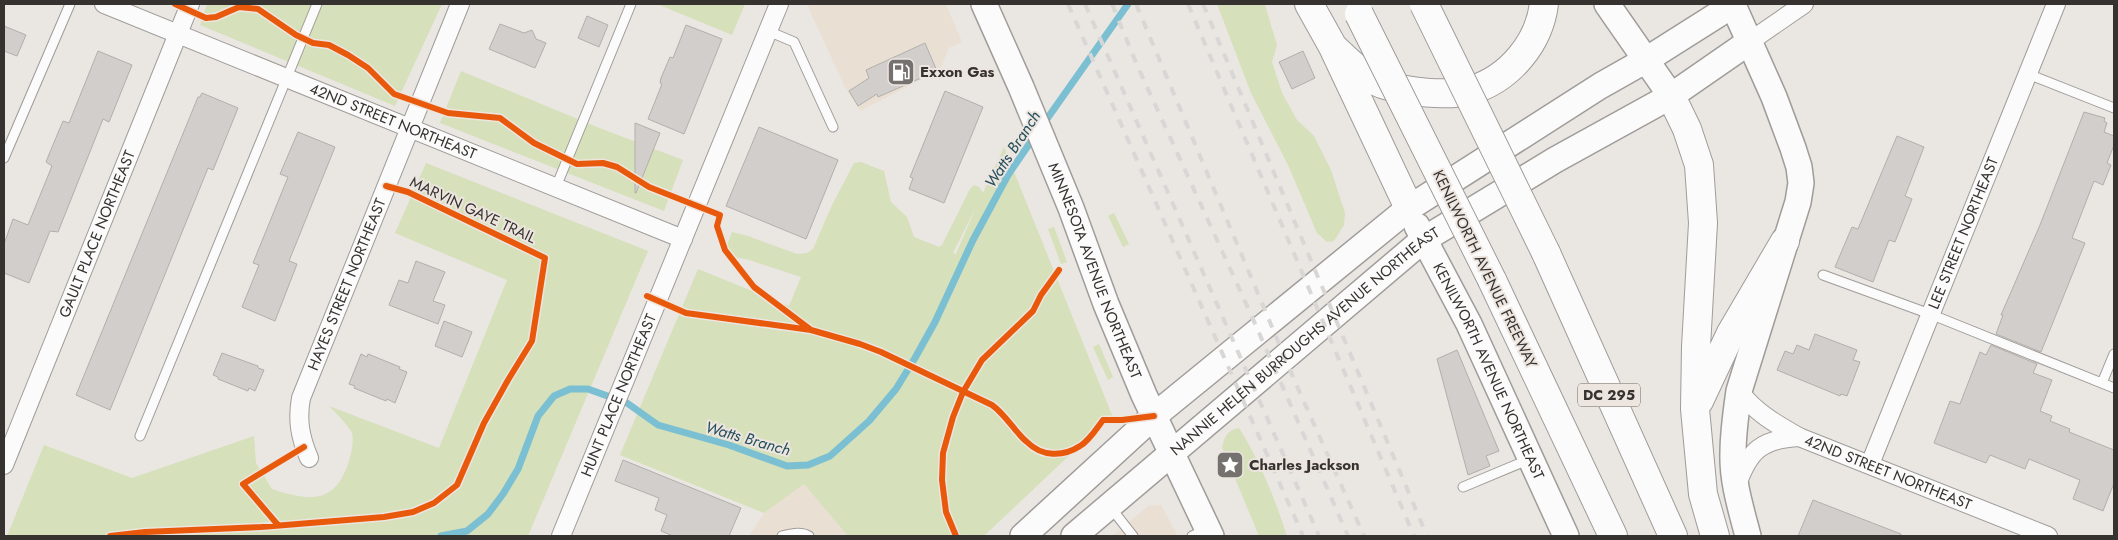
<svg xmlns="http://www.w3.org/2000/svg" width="2118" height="540" viewBox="0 0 2118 540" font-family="Jost,sans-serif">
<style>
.commercial{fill:#e9e0d3}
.green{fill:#d6e0ba;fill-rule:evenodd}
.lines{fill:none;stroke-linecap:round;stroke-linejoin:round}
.stream{stroke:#7bbfd3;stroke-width:7}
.building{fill:#d2cecc;stroke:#b1afac}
.lane-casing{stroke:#9f9c99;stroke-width:11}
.street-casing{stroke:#9f9c99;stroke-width:20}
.secondary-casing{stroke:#9f9c99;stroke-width:28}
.highway-casing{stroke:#9f9c99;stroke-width:30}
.lane{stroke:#fcfbfb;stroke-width:9}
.street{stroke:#fcfbfb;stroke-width:18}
.secondary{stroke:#fcfbfb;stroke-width:25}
.highway{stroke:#fcfbfb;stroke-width:28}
.rail{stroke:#d8d7d5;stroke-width:4;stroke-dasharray:9 9;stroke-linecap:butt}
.highway-bridge-casing{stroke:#9f9c99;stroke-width:30;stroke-linecap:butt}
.highway-bridge{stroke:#fcfbfb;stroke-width:28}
.cycleway-casing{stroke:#ede5df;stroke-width:9}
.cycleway{stroke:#e8590c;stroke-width:6}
.labels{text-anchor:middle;stroke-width:4;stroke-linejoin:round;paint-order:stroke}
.shield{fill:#ede5df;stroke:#6d6864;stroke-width:1}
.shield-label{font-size:14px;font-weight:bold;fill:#363230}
.poi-label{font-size:15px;font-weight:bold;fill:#363230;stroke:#ede5df;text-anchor:start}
.street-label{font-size:15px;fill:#363230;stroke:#ede5df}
.water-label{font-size:16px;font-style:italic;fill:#234e5c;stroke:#ede5df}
</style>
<rect width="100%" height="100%" fill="#eae6e2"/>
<path class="commercial" d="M810,4H946L962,42L949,48L940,70L860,111L845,87L808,7Z
M804,484L848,536H749L764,513Z
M1161,505L1178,536H1112L1148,506Z"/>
<path class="green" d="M207,4H442L395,106L200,25Z
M657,4H745L732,35Z
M1217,4L1265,5L1277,45L1272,62L1282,93L1297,120L1314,136L1331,170L1345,213L1344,225L1334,241L1327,242L1317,233L1288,165L1251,93Z
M461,71L597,127L683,160L664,211L440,123Z
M1004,147L1112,415L984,536H848L804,484L764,513L620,455L698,269L789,306L801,277L746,259L732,257L725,250L732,232L748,236L797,254L807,253L813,249L832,205L854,163L861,162L884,171L891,202L907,217L914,237L939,247L942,245L970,189L974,185L979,187L983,193ZM976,207L956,254L953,253Z
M426,163L648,251L528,536H7L44,445L132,478L254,436L256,463L272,489C308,501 334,505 348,464C351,455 354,443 352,433C349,426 335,412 329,406L439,448L507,280L395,233Z
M1114,213L1129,244L1123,247L1108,216Z
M1054,227L1067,262L1061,264L1048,229Z
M1099,344L1113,377L1108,380L1093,347Z
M1239,428C1260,461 1275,499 1287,536H1259L1222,447C1224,438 1228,429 1239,428Z"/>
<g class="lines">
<path class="stream" d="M1042,126L1128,4
M441,536L467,531L488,514L503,494L518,469L538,416L554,396L570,389H588L627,403L658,425L729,445L787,466L808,465L830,456L869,421L896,389L915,358L935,322L973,240L1008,175L1034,137"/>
</g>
<path class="building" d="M587,16L608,25L599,47L578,38Z
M500,24L524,33L532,30L536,39L546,43L535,68L489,49Z
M686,25L722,39L684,134L648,119L662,84L660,83L661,78L670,57L673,58Z
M4,26L26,35L17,56L4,51Z
M925,43L937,71L878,97L877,94L858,106L849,91L869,78L866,70Z
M98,51L132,65L109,122L103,119L58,232L50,231L29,283L4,273V244L13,219L28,225L52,166L46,162L50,152L63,121L69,123Z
M1303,51L1315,78L1292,89L1279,62Z
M945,91L983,107L944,203L909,189L913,178L910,177Z
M202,93L238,108L213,170L208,168L110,410L76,395L198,97H200Z
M2084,112L2105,118L2104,121L2107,123L2104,132L2114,136V145L2107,163L2111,165L2103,185L2094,181L2072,238L2085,243L2041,352L1996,334L2003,315H2001L2040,225Z
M635,123L660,133L636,193H635Z
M759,127L838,160L806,239L726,206Z
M298,132L335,147L289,261L297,264L275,321L242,307L259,265L253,263L288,177L280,174Z
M1897,136L1924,147L1905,196L1912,199L1895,242L1889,240L1873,282L1835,267L1852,227L1858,229Z
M416,261L445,272L433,301L445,305L438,324L389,305L399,280L408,283Z
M444,321L472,332L462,357L435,346Z
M1815,334L1857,350L1853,360L1860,362L1847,396L1841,394L1840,396L1777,370L1785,351L1793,354L1797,345L1809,350Z
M1991,345L2037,364L2033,373L2052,380L2040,411L2052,416L2050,421L2070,429L2069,432L2114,450V483L2103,511L2073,499L2080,480L2029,459L2025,469L1990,455L1986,463L1934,443L1950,401L1960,404L1980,352L1986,355Z
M1457,350L1499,451L1486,456L1490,466L1468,475L1437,359Z
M222,353L258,366V368L264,370L255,391L249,388L248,391L218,379V377L213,375Z
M361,354L367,357L368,354L400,367L399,369L407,372L395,403L387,399L386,401L354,388L355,386L349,384Z
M623,460L741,508L729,536H673L661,531L667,515L655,510L659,498L615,481Z
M1813,500L1901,534V536H1798Z"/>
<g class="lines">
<g class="lane-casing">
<path id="lane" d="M768,31L794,42L833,127
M2028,74L2114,108
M4,158L70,4
M556,187L631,4
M1823,275L1930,314L2114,388
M2102,383L2114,354
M140,436L317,4
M1463,487L1530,459
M1111,508L1133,536
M782,536C791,534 801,531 809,536
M1192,536L1205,530"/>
</g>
<g class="street-casing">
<g id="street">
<path id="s1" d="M104,4L683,239"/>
<path d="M1749,42L1804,4"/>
<path id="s2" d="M1739,391C1756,413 1776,424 1799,437L2048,536"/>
<path id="s3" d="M309,458C300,437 297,420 301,398L460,4"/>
<path id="s4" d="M1870,464L2056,4"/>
<path id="s5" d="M4,465L190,4"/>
<path d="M1737,485C1749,450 1762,439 1799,437"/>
<path id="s6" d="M561,536L779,4"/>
</g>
</g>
<g class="secondary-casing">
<g id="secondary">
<path id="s7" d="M984,4L1021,87L1071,208L1106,304L1144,395L1211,536"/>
<path d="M1607,4L1671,96"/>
<path id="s8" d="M1417,226L1469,324L1566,536"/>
<path d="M1023,536L1154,416L1409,208L1600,86L1646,60L1733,5L1774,97L1793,148L1799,167L1801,183L1798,202L1739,391C1736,412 1733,432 1733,453C1732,481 1741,509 1748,536"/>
<path id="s9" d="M1074,536L1423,240L1555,160L1671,96L1749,42"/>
</g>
</g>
<g class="highway-casing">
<path id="highway" d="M1309,4L1333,47L1409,208
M1333,47C1347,60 1363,77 1382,84C1406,92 1447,97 1472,90C1510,78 1539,43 1544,4
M1671,96L1687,129L1699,165L1703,223L1696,347L1695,409L1703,494L1715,536
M1546,253L1673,536
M1492,280L1613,536
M1699,401L1731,333L1785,241"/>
</g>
<use href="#lane" class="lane"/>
<use href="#street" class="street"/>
<use href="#secondary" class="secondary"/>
<use href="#highway" class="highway"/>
<path class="rail" d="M1068,4L1303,536
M1085,4L1319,536
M1112,4L1137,65L1249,310L1348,536
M1136,4L1296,384L1364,536
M1188,4L1414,536
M1203,4L1427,536"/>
<g class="highway-bridge-casing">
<path id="highway-bridge" d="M1424,4L1546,253
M1359,14L1492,280"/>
</g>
<use href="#highway-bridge" class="highway-bridge"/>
<g class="cycleway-casing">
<path id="cycleway" d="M175,4L206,18L216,17L239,7L258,9L296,35L313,43L329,45L348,55L368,68L394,94L448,113L500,118L534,143L577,164L603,163L617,167L649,187L720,215L717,226L725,250L754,287L811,330
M647,296L686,313L811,330L860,344L881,352L992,405C1006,415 1014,431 1027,442C1042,457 1063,457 1080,446C1089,441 1097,428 1103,420H1122L1154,416
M278,525L243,484L304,447
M110,536L145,532L261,527L384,517L413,512L434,503L457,485L484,423L508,380L532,341L545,258L408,192L386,186
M956,536L946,512L942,480L943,453L953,417L963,392L982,360L1033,311L1041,295L1059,270"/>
</g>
<use href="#cycleway" class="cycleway"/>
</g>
<defs>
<g id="fuel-square" transform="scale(1.4375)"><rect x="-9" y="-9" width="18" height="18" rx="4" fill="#75716e" stroke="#ede5df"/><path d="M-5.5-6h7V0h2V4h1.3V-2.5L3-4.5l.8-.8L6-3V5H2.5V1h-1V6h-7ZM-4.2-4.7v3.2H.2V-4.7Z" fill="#fff"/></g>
<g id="sight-square" transform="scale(1.4375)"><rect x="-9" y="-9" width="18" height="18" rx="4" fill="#75716e" stroke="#ede5df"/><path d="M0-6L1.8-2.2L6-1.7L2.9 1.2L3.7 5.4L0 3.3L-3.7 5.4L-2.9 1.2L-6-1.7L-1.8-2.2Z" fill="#fff"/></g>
</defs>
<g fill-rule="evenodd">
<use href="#fuel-square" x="901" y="72"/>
<use href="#sight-square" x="1230" y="465"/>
</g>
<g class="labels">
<rect class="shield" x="1578" y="383.5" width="62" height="23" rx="4"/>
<g class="shield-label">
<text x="1609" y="400">DC 295</text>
</g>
<g class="poi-label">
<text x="920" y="77">Exxon Gas</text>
<text x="1249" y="470">Charles Jackson</text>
</g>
<g class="street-label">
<text dy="5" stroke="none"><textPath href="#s1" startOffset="312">42ND STREET NORTHEAST</textPath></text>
<text transform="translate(473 210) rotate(25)" y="5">MARVIN GAYE TRAIL</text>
<text dy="5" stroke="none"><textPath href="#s4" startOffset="249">LEE STREET NORTHEAST</textPath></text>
<text dy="5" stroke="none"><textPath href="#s5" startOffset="249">GAULT PLACE NORTHEAST</textPath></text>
<text transform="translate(1485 269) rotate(64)" y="5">KENILWORTH AVENUE FREEWAY</text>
<text dy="5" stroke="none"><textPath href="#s7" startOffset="289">MINNESOTA AVENUE NORTHEAST</textPath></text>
<text dy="5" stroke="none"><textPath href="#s3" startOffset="184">HAYES STREET NORTHEAST</textPath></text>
<text dy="5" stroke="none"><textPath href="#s9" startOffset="302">NANNIE HELEN BURROUGHS AVENUE NORTHEAST</textPath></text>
<text dy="5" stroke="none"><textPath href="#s8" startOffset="162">KENILWORTH AVENUE NORTHEAST</textPath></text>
<text dy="5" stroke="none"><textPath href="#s6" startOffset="152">HUNT PLACE NORTHEAST</textPath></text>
<text dy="5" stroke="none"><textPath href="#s2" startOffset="172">42ND STREET NORTHEAST</textPath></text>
</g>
<g class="water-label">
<text transform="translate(1012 149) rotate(-57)" y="6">Watts Branch</text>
<text transform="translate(748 438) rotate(16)" y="6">Watts Branch</text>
</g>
</g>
<rect width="2118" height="540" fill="none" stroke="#363230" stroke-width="10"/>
</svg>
